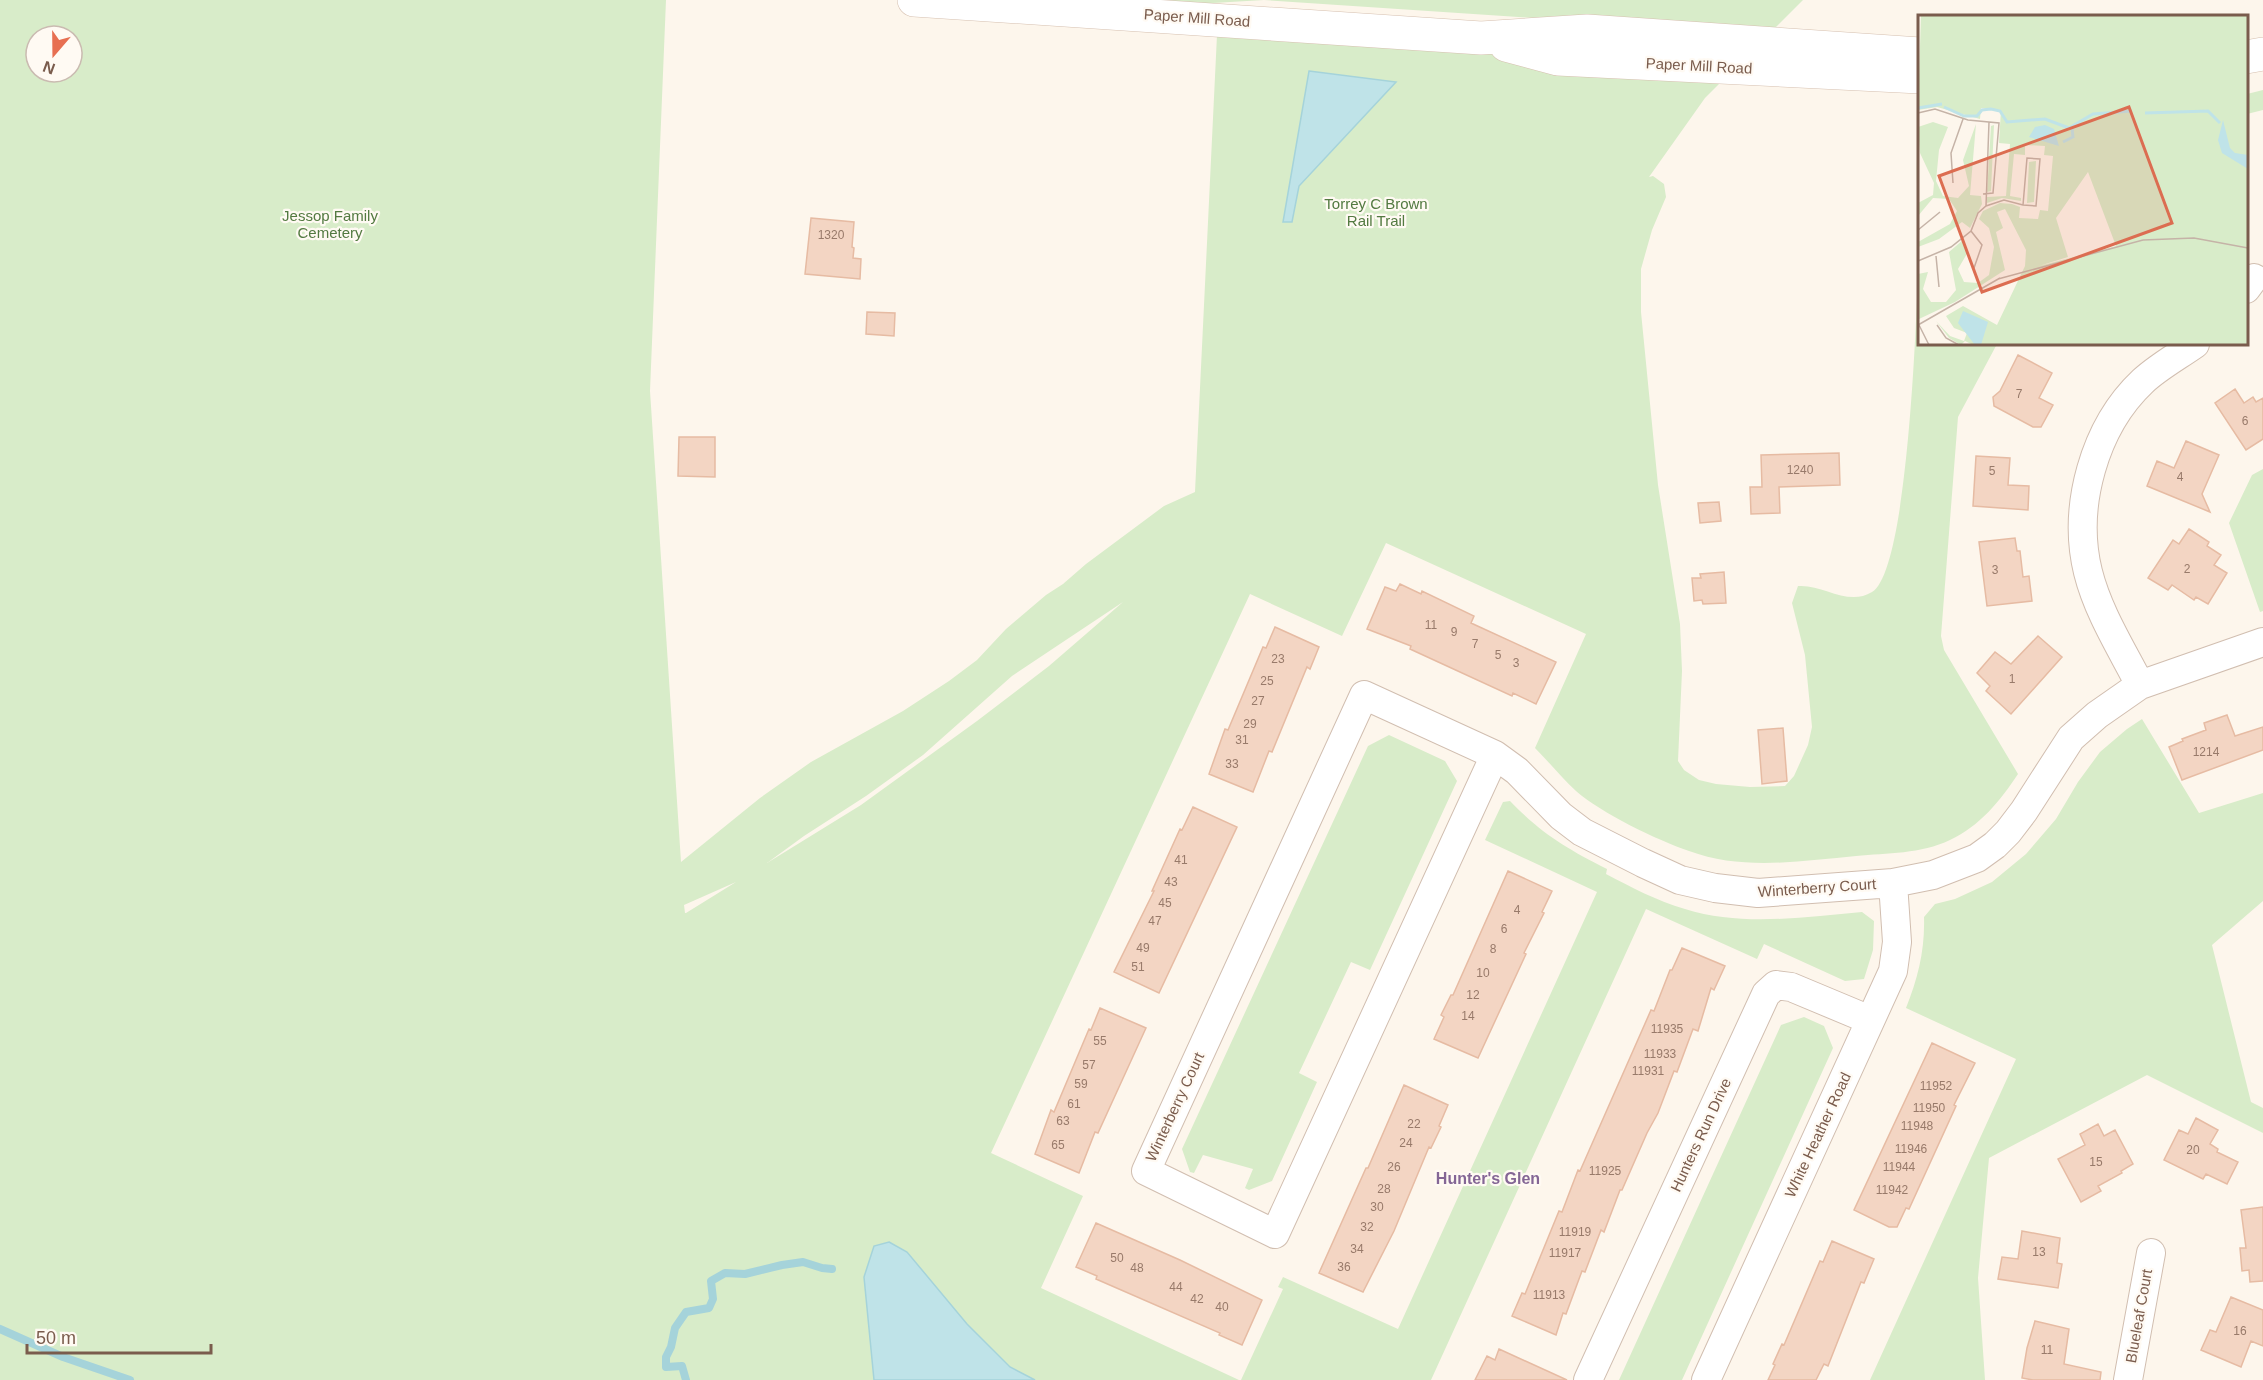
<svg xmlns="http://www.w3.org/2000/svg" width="2263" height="1380" viewBox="0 0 2263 1380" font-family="Arial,sans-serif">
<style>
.green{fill:#d8ecc9;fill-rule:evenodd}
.water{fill:#bfe3e8;stroke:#a5d3da;stroke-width:1.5}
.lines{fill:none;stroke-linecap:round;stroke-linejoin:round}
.stream{stroke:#a5d3da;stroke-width:8}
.building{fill:#f3d5c3;stroke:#e6bba3;stroke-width:1.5}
.street-casing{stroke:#d1beb0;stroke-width:30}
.secondary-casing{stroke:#d6c0b0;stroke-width:34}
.street{stroke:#fff;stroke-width:28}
.secondary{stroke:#fff;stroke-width:33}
.labels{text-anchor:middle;stroke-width:4.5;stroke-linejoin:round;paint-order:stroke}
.number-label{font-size:12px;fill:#987a6a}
.street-label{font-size:15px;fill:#7a5c4d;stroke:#fffaf3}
.park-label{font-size:15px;fill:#537a41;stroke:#fffaf3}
.neighbourhood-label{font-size:16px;font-weight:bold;fill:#846695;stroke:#fffaf3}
.inset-river{fill:none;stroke:#bfe3e8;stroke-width:3}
.inset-road{fill:none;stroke:#c5b3a7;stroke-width:1.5}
.view{fill:#dc6d51;fill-opacity:0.15;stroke:#dc6d51;stroke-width:3}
.inset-edge{fill:none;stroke:#7a5c4d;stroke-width:3}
</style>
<rect width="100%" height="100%" fill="#fdf6ec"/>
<path class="green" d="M0,0H666L650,391L681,862L760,798L811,762L903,711L949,681L977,660L1006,629L1046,595L1063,584L1086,564L1164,506L1195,492L1217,35L1564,20L1264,0L1162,6L1082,0H1803L1705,98L1649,177L1653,176L1664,184L1666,197L1652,230L1641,269V312L1658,485L1680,624L1682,671L1678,761L1684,770L1699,780L1716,784L1750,787L1785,786L1794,776L1808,745L1812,727L1805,655L1792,603L1798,586C1823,584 1848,607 1872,592C1910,570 1918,287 1919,235C1919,216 1914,159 1919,145L1920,344H1997L1958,417L1941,636L1944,650L2018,774C2000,801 1980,826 1950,840C1921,854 1887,853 1856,856C1800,861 1743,871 1689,851C1657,840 1601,813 1576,791C1562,778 1549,762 1535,748L1586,634L1386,543L1342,636L1250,594L991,1153L1083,1196L1041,1288L1239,1380H0ZM36,36H72V72H36ZM1123,602L1049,666L977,721L861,805L767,863L804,836L866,796L923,755L1012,676ZM736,882L686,913H685L684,905Z
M2263,90V110L2247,114V94Z
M2263,469V611L2260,612L2229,523L2252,475Z
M2142,719L2199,813L2263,793V901L2212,945L2251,1102L2263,1108V1133L2147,1075L1989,1158L1978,1278L1985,1380H1870L2016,1059L1906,1008C1918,978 1925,950 1924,917L1935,904L1955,899L1992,882L2026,854L2056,819L2078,782L2100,752L2127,729Z
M1389,735L1445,761L1457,781L1370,970L1351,962L1299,1073L1317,1082L1272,1181L1249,1190L1245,1188L1253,1169L1203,1155L1194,1173L1190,1172L1182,1149L1368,746Z
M1510,801C1543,835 1566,848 1607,869L1606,874C1631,887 1657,901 1685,909C1743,927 1803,917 1862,912L1874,921L1873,950L1864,979L1845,981L1764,944L1757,959L1646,909L1431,1380H1241L1283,1289L1278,1287L1283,1277L1398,1329L1597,892L1485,840L1503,802Z
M1804,1017L1824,1026L1833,1048L1682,1380H1619L1781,1025Z"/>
<path class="water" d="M1309,71L1396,82L1299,186L1292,222H1283Z
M889,1242L907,1252L967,1324L1010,1367L1035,1380H874L864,1277L874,1246Z"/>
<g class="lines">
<path class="stream" d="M0,1329L63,1357L130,1380
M686,1380L682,1366L666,1367V1357L671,1347L675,1328L686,1312L709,1308L713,1299L711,1281L725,1273L745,1274L782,1265L803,1262L822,1268L832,1269"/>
</g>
<path class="building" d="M811,218L854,222L852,247L854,248L853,258L861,259L860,279L805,274Z
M867,312L895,313L894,336L866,334Z
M2018,355L2052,373L2039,398L2053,405L2041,427H2033L1994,406L1993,397L2000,391Z
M2235,389L2244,403L2253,397L2256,402L2263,398V439L2246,450L2215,403Z
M679,437H715V477L678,476Z
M2186,441L2219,455L2202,494L2210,512L2147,486L2157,461L2174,468Z
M1839,453L1840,485L1779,487L1780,513L1751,514L1750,487H1762L1761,455Z
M1976,456L2010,458L2008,485L2029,486L2028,510L1973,506Z
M1719,502L1721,521L1700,523L1698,503Z
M2189,529L2209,542L2207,546L2221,555L2214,565L2227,573L2208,604L2196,597L2194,600L2172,585L2168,590L2148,578L2173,540L2179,544Z
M2015,538L2017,551H2020L2023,577L2029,576L2032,601L1987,606L1979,542Z
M1724,572L1726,603L1703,604L1702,600L1694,601L1692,578H1701L1700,574Z
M1400,584L1421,594L1422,591L1474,616L1471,623L1556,662L1536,704L1513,693L1512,696L1410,649L1411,646L1367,629L1385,587L1396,591Z
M1275,627L1319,647L1310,669L1307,667L1272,752L1269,751L1253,792L1209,774L1225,729L1228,730L1263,647L1266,648Z
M2038,636L2062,657L2011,714L1986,691L1990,686L1977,673L1995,652L2011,664Z
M2227,715L2235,736L2263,727V750L2182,780L2169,747L2183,741L2182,739L2206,730L2204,723Z
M1783,728L1787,781L1762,784L1758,730Z
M1193,807L1237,827L1159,993L1114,972L1154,891H1152L1180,829L1182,830Z
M1508,871L1552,891L1542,912L1544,913L1524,953L1526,954L1478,1058L1434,1039L1444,1017L1441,1015L1451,995H1453Z
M1682,948L1725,966L1714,990L1711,988L1698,1031L1693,1029L1677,1072L1674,1071L1658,1113L1647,1133L1622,1190H1620L1604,1232L1601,1230L1585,1272L1582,1271L1566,1314L1563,1313L1556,1335L1512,1316L1522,1293L1525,1294L1559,1211L1562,1212L1578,1170L1580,1171L1651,1010L1654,1011L1670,970H1672Z
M1100,1008L1146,1028L1098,1133L1095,1132L1079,1173L1035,1154L1051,1110L1054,1112L1089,1029L1091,1030Z
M1932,1043L1975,1063L1954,1105L1956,1106L1909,1209L1906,1208L1897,1227H1889L1854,1210Z
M1404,1085L1448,1105L1439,1126L1441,1127L1431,1148L1429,1147L1394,1231L1363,1292L1319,1273L1366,1168H1368Z
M2196,1118L2218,1130L2210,1144L2218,1149L2217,1152L2238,1162L2227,1184L2206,1174L2203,1179L2164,1160L2179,1130L2188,1134Z
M2098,1124L2104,1136L2115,1130L2133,1164L2121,1171L2122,1173L2098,1186L2101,1191L2081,1202L2058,1159L2085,1145L2080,1134Z
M2263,1207V1281L2250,1282L2249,1270L2242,1271L2240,1248H2246L2241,1210Z
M1096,1223L1180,1260L1262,1300L1242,1345L1219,1335L1220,1333L1096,1279L1097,1276L1076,1267Z
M2022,1231L2060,1238L2057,1263L2062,1264L2058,1288L1998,1279L2002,1257L2018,1259Z
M1832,1241L1874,1259L1864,1283L1861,1282L1828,1366L1824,1364L1816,1380H1768L1775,1365L1773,1364L1782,1344L1784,1345L1820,1261L1823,1262Z
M2231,1297L2263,1310V1346L2251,1341L2241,1367L2201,1350L2210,1330L2216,1332Z
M2035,1321L2069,1329L2064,1364L2101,1372L2100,1380H2033L2022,1378L2027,1348Z
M1499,1349L1567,1380H1475L1487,1356L1495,1360Z"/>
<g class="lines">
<g class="street-casing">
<path id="street" d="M2246,289L2254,278
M2140,685C2121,648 2098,612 2088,572C2072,507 2094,427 2143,381C2158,367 2178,356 2195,344
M1495,755L1275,1234L1146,1171L1364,695L1495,755L1517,771L1561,816L1582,832L1643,863L1680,880L1715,888L1758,893L1893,883L1933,875L1977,858L1995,845L2008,832L2024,811L2071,738L2097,715L2140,685L2263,642
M1588,1380L1766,994L1776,985L1791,987L1870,1020
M1706,1380L1893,971L1897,942L1893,883
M2128,1380L2151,1253"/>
</g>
<g class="secondary-casing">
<path id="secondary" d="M914,0L1481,38L1587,31L1920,54
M1506,45L1558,59L1920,77
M2246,57L2263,54"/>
</g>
<use href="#street" class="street"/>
<use href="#secondary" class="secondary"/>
</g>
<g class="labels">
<g class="number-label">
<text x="831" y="239">1320</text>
<text x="2019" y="398">7</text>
<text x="2245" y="425">6</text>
<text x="1800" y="474">1240</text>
<text x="1992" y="475">5</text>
<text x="2180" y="481">4</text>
<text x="2187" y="573">2</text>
<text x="1995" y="574">3</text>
<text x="1431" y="629">11</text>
<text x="1454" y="636">9</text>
<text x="1475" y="648">7</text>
<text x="1498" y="659">5</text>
<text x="1278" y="663">23</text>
<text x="1516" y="667">3</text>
<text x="2012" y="683">1</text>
<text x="1267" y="685">25</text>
<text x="1258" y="705">27</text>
<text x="1250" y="728">29</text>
<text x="1242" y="744">31</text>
<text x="2206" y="756">1214</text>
<text x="1232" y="768">33</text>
<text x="1181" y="864">41</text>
<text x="1171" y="886">43</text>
<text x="1165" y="907">45</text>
<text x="1517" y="914">4</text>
<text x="1155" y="925">47</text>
<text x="1504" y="933">6</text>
<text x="1143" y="952">49</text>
<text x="1493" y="953">8</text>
<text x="1138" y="971">51</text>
<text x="1483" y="977">10</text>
<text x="1473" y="999">12</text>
<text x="1468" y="1020">14</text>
<text x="1667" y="1033">11935</text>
<text x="1100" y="1045">55</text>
<text x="1660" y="1058">11933</text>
<text x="1089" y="1069">57</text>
<text x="1648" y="1075">11931</text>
<text x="1081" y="1088">59</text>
<text x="1936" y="1090">11952</text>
<text x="1074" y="1108">61</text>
<text x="1929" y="1112">11950</text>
<text x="1063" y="1125">63</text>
<text x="1414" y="1128">22</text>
<text x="1917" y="1130">11948</text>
<text x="1406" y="1147">24</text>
<text x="1058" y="1149">65</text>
<text x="1911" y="1153">11946</text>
<text x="2193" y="1154">20</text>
<text x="2096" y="1166">15</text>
<text x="1394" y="1171">26</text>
<text x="1899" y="1171">11944</text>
<text x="1605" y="1175">11925</text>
<text x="1384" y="1193">28</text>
<text x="1892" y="1194">11942</text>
<text x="1377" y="1211">30</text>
<text x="1367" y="1231">32</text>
<text x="1575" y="1236">11919</text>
<text x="1357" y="1253">34</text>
<text x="2039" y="1256">13</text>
<text x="1565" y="1257">11917</text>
<text x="1117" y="1262">50</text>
<text x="1344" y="1271">36</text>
<text x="1137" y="1272">48</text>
<text x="1176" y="1291">44</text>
<text x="1549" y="1299">11913</text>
<text x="1197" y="1303">42</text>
<text x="1222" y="1311">40</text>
<text x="2240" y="1335">16</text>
<text x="2047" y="1354">11</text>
</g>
<g class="street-label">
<text transform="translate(1197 18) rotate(4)" y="5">Paper Mill Road</text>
<text transform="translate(1699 66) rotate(3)" y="5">Paper Mill Road</text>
<text transform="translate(1817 888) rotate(-4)" y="5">Winterberry Court</text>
<text transform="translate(1175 1107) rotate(-65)" y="5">Winterberry Court</text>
<text transform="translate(1701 1135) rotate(-65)" y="5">Hunters Run Drive</text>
<text transform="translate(1818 1135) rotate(-65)" y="5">White Heather Road</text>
<text transform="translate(2139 1316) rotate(-80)" y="5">Blueleaf Court</text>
</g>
<g class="park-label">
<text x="1376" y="209">Torrey C Brown<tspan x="1376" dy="17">Rail Trail</tspan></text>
<text x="330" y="221">Jessop Family<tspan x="330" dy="17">Cemetery</tspan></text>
</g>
<g class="neighbourhood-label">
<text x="1488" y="1184">Hunter's Glen</text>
</g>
</g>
<g transform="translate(1918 15)">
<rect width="330" height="330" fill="#fdf6ec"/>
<path d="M3,0H330V330H55L47,326L43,330L31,323L18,306L32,321L46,326L49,318L36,313L28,301L45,291L79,310L107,251L108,235L87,194L79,197L85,213L78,217L87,255L37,287L1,304L0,259L10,257L5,274L13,287H28L38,275L31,237L45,225L50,237L40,254L46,267L60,268L71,260L76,232L71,213L61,204L65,196L82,188L94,189L102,192L101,203L120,204L122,195L130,196L135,141L126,140L127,131L107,130V140L96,139L92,181L103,183V186L84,183L69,188V182L88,181L92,129L81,128L83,95L63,93L62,104L19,92L0,95ZM170,157L198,231L121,251L150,242L138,203ZM15,107L30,112L21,135L18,166L25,181L40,183L51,171L45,145L58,109L52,180L63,181L64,189L52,213L44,207L21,224L0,232V227L32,209L39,196L31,184L15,183L0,201V188L15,180L16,168L2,138L0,112ZM76,110L73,176L69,177L73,111ZM118,146L116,187L109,188L111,147Z" fill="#d8ecc9" fill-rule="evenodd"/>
<path d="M305,105L312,133L317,138L330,140V154L304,138L300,125ZM127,110L136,114L141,131L111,122L117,112ZM45,296L70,307L63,330H57L40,308Z" fill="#bfe3e8"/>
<path class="inset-river" d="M26,92L46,101H59L64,95L73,94L82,96L89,107L127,104L151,113L175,99L214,96M0,93L24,89M227,98L290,96L302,108M145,127L155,122L154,113"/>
<path class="inset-road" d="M0,98L17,94L50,105L81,108L75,178L65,179M35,168L33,138L45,104M68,191L71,107M0,215L22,197M53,216L64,230L56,253M18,241L21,272M0,246L33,232L53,216L60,198L68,191L86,185L105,190L118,191L122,144L109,143L105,190M80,264L225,225L276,223L330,233M0,308L11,330M0,310L82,263M19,310L28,323L41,330"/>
<path class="view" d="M211,92L254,208L64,277L21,161Z"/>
<rect width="330" height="330" class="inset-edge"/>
</g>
<g transform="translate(54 54) rotate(200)"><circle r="28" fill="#fffaf3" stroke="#cabbb1" stroke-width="1.5"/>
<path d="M0-4.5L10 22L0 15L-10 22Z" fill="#e76f51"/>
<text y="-9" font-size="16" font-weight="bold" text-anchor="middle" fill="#7a5c4d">N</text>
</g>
<path d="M27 1344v9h184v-9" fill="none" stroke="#7a5c4d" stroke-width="3"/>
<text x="36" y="1344" font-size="18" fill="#7a5c4d" stroke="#fffaf3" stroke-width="4.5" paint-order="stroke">50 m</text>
</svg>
